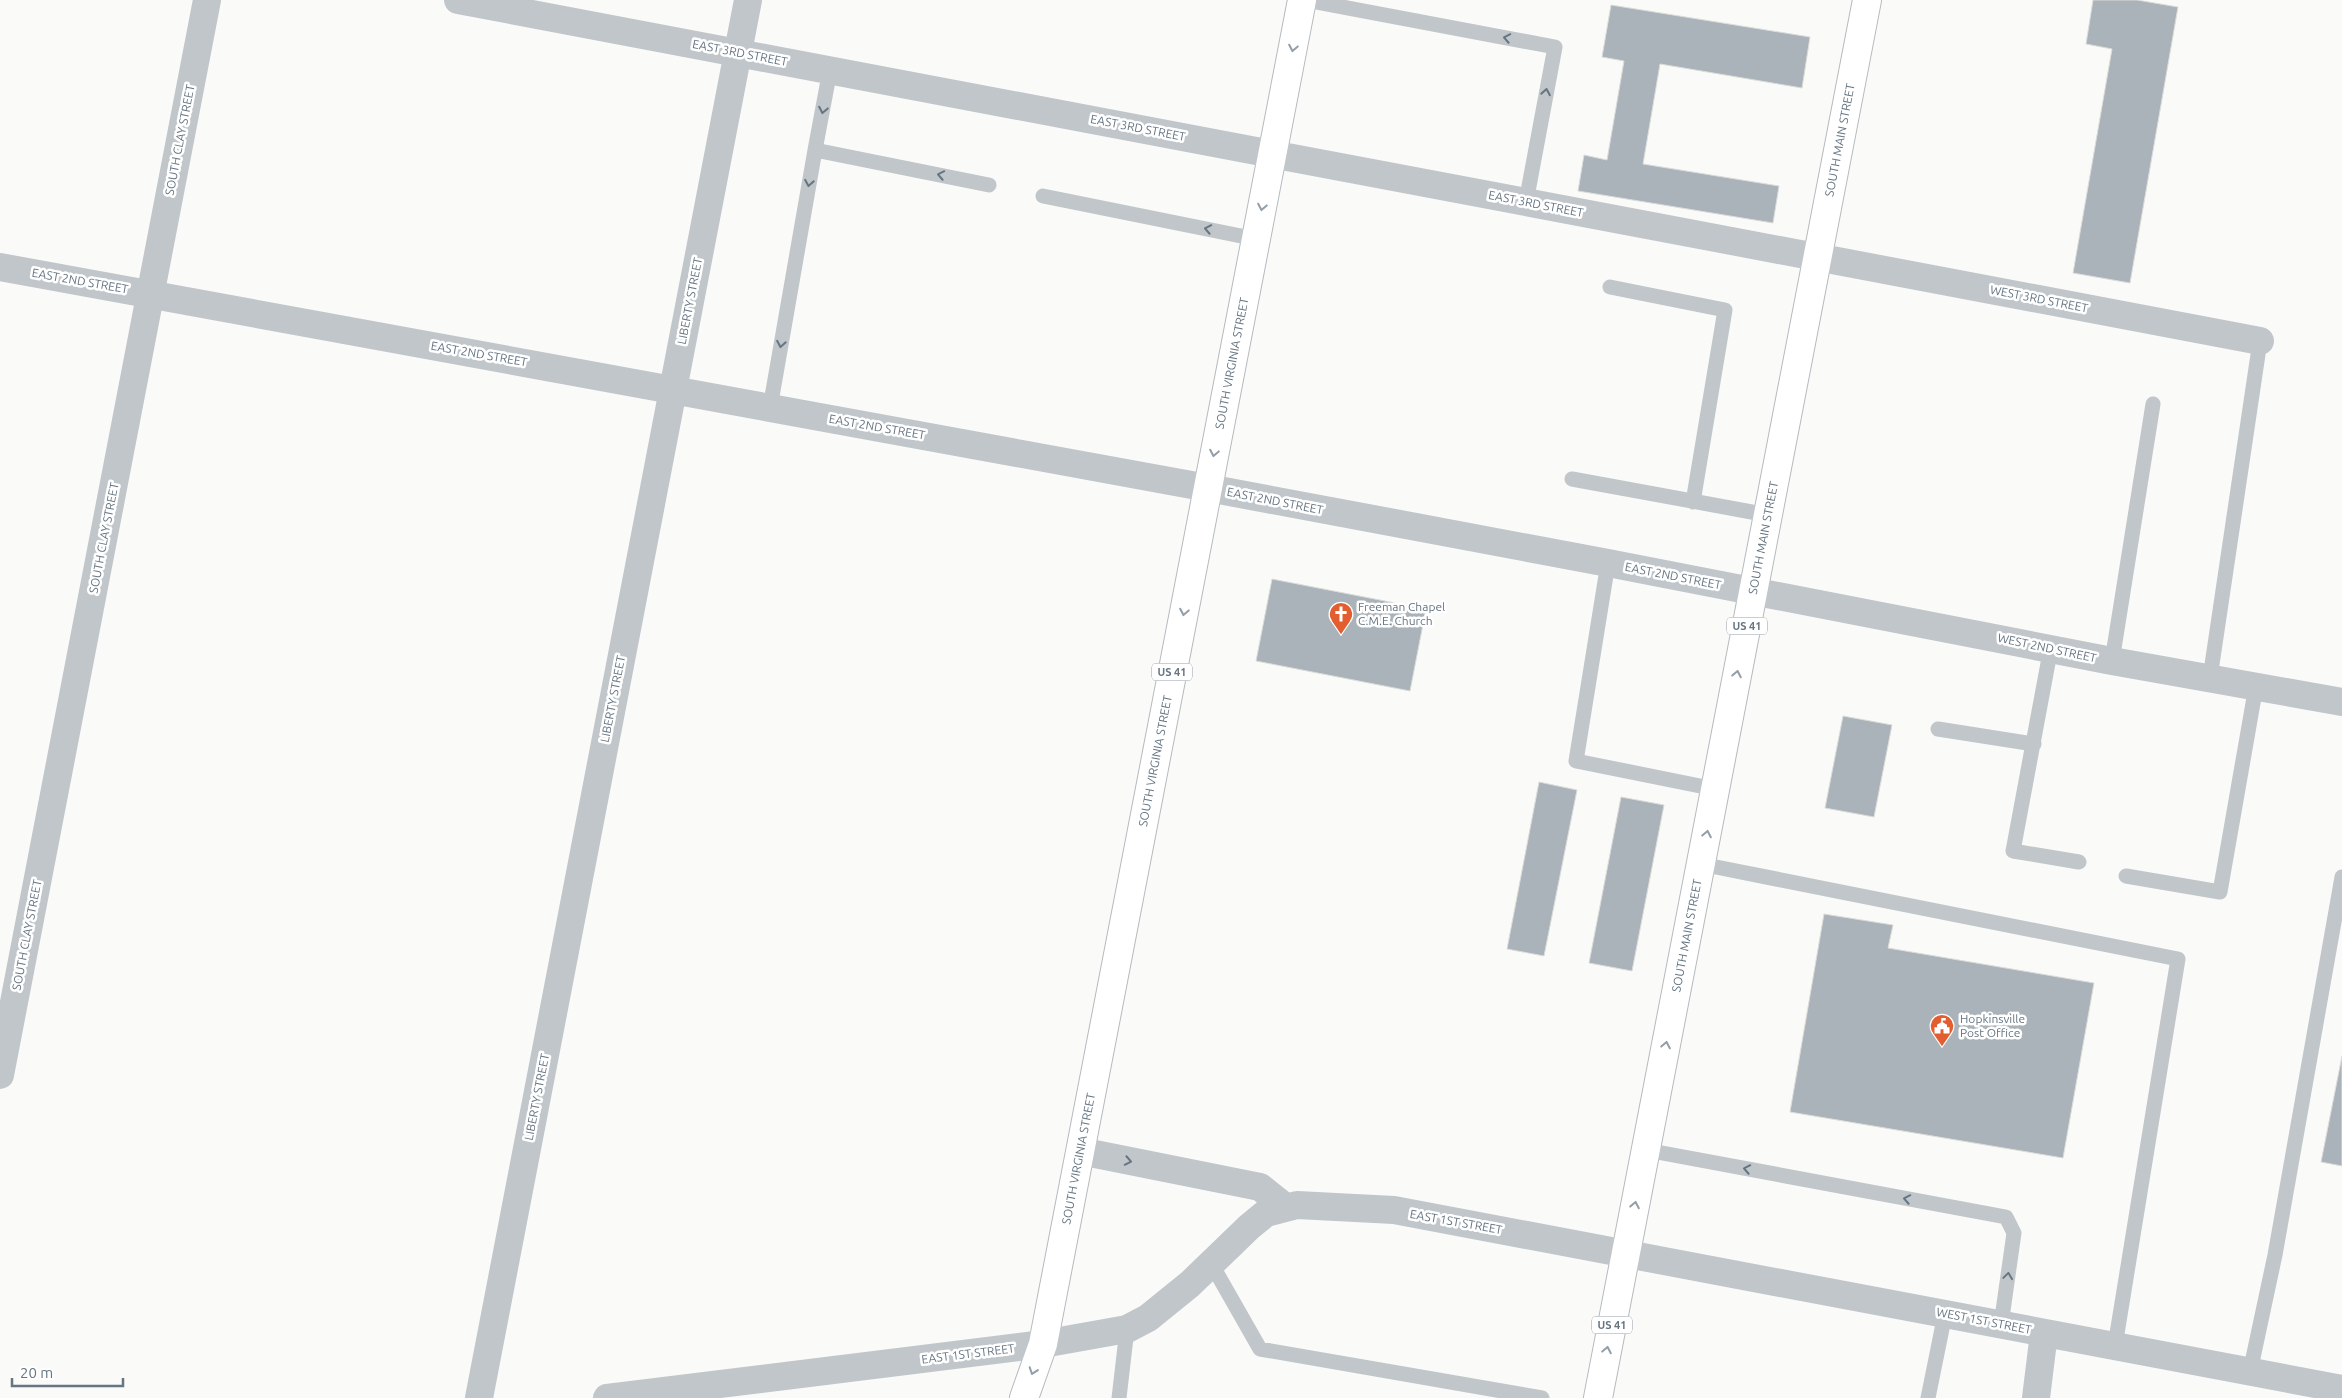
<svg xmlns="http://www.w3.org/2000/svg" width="2342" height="1398" viewBox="0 0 2342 1398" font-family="Ubuntu,sans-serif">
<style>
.building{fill:#aab3b9;stroke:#dcdcda}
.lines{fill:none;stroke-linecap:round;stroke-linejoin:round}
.primary-casing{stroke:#b5babe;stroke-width:30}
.lane{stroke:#c1c6ca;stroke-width:15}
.street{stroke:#c1c6ca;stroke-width:28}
.primary{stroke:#fff;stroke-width:28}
.oneway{stroke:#657582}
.oneway2{stroke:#939ea8}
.labels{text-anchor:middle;stroke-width:5;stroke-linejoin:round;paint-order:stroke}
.shield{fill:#fff;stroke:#939ea8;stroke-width:1}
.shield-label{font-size:11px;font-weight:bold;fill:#657582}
.street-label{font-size:12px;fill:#657582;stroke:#fff}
.poi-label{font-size:12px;fill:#657582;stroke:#fff;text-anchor:start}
</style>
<rect width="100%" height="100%" fill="#fafaf8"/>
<path class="building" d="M2093,0H2137L2178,7L2130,283L2073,273L2112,49L2086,44Z
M1611,5L1810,37L1802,88L1660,64L1643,164L1779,186L1773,223L1578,191L1584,155L1607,160L1624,61L1602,57Z
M1272,579L1426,609L1410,691L1256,661Z
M1843,716L1892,725L1874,817L1825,808Z
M1539,782L1577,790L1544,956L1507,949Z
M1621,797L1664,805L1632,971L1589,963Z
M1824,914L1893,925L1888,948L2094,983L2063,1158L1790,1112Z
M2342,1056V1166L2321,1162Z"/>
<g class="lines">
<g class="primary-casing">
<g id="primary">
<path id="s1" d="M1024,1398L1043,1344L1302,0"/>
<path id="s2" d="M1598,1398L1867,0"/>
</g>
</g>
<path class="lane" d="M1305,0L1555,47L1526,202
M815,150L830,70
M1043,196L1256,239
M1610,287L1725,310L1693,502
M770,408L815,150L989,185
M1572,479L1768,515
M1608,563L1576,761L1715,789
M2051,647L2013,851L2079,862
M2112,661L2153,404
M2210,678L2260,341
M1938,729L2034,744
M1701,864L2178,959L2115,1346
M2126,876L2220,892L2256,686
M1646,1150L2006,1217L2014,1233L2001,1325
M1211,1263L1260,1349L1542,1398
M2250,1372L2275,1255L2342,877
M1119,1398L1127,1329
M1928,1398L1945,1314"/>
<path class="street" d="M458,0L2260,341
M0,267L1208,488L1608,563L2112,661L2342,702
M0,1075L207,0
M1080,1151L1260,1187L1285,1207
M479,1398L748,0
M607,1398L1043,1344L1127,1329L1148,1318L1190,1284L1249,1227L1266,1213L1297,1205L1394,1210L2342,1389
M2036,1398L2044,1333"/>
<use href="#primary" class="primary"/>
</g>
<defs><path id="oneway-chevron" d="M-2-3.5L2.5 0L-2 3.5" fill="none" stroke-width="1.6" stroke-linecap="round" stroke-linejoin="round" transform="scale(1.25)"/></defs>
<g class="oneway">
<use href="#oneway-chevron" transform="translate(1507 38) rotate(-169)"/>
<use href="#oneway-chevron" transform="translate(1546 92) rotate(-80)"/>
<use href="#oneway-chevron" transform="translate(823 110) rotate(101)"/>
<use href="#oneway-chevron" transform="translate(941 175) rotate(-169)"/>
<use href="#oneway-chevron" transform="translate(809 183) rotate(100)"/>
<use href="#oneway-chevron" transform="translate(1208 229) rotate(-169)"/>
<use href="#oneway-chevron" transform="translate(781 344) rotate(100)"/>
<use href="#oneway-chevron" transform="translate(1128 1161) rotate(11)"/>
<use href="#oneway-chevron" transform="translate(1747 1169) rotate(-169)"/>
<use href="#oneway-chevron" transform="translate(1907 1199) rotate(-169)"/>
<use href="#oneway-chevron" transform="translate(2008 1276) rotate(-82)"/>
</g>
<g class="oneway2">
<use href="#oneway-chevron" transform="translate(1293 48) rotate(101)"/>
<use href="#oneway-chevron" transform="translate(1262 207) rotate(101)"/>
<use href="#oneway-chevron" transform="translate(1214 453) rotate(101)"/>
<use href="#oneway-chevron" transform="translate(1184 612) rotate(101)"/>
<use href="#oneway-chevron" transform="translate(1737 674) rotate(-79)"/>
<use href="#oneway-chevron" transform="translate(1707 834) rotate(-79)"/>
<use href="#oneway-chevron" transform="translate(1666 1045) rotate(-79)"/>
<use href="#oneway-chevron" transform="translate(1635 1205) rotate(-79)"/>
<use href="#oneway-chevron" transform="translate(1607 1350) rotate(-79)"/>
<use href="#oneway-chevron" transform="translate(1033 1371) rotate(109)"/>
</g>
<defs>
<g id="church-pin" transform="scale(1.25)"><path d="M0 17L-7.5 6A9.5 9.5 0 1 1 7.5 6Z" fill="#e25e30" stroke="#fff"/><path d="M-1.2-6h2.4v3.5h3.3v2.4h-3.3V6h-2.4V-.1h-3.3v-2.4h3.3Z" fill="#fff"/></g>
<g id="civic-pin" transform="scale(1.25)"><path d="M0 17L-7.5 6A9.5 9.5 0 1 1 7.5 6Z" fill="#e25e30" stroke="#fff"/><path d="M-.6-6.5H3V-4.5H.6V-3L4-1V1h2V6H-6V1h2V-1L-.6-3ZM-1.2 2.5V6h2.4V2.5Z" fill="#fff"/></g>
</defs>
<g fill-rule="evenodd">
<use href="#church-pin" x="1341" y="614"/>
<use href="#civic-pin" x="1942" y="1026"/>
</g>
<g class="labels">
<g class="shield">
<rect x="1727" y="617.5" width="40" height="17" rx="4"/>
<rect x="1152" y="663.5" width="40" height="17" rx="4"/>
<rect x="1592" y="1316.5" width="40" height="17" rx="4"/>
</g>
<g class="shield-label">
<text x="1747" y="630">US 41</text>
<text x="1172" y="676">US 41</text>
<text x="1612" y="1329">US 41</text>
</g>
<g class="street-label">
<text transform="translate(740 53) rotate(11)" y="4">EAST 3RD STREET</text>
<text transform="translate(1138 128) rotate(11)" y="4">EAST 3RD STREET</text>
<text transform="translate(180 140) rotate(-79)" y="4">SOUTH CLAY STREET</text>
<text dy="4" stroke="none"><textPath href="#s2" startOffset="1281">SOUTH MAIN STREET</textPath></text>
<text transform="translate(1536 204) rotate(11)" y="4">EAST 3RD STREET</text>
<text transform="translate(80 281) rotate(10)" y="4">EAST 2ND STREET</text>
<text transform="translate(2039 299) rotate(11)" y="4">WEST 3RD STREET</text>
<text transform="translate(690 301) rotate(-79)" y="4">LIBERTY STREET</text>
<text transform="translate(479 354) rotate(10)" y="4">EAST 2ND STREET</text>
<text dy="4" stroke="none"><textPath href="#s1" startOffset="1056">SOUTH VIRGINIA STREET</textPath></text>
<text transform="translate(877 427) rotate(10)" y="4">EAST 2ND STREET</text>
<text transform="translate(1275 501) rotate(11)" y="4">EAST 2ND STREET</text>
<text transform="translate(104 538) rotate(-79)" y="4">SOUTH CLAY STREET</text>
<text dy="4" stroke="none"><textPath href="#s2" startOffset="876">SOUTH MAIN STREET</textPath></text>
<text transform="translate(1673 576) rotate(11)" y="4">EAST 2ND STREET</text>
<text transform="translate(2047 648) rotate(12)" y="4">WEST 2ND STREET</text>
<text transform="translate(613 699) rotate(-79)" y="4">LIBERTY STREET</text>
<text dy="4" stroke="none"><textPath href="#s1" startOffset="651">SOUTH VIRGINIA STREET</textPath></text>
<text transform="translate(27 935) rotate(-79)" y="4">SOUTH CLAY STREET</text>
<text dy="4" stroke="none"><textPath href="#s2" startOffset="471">SOUTH MAIN STREET</textPath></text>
<text transform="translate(537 1097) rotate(-79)" y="4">LIBERTY STREET</text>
<text dy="4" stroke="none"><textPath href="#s1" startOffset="246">SOUTH VIRGINIA STREET</textPath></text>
<text transform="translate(1456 1222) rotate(10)" y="4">EAST 1ST STREET</text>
<text transform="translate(1984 1321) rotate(11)" y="4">WEST 1ST STREET</text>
<text transform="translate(968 1354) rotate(-7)" y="4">EAST 1ST STREET</text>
</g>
<g class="poi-label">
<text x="1358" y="611">Freeman Chapel<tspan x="1358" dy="14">C.M.E. Church</tspan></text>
<text x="1960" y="1023">Hopkinsville<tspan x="1960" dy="14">Post Office</tspan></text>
</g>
</g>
<path d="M12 1378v8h111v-8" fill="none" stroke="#657582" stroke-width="2.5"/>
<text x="20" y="1378" font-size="15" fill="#657582" stroke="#ffffff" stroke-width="4" paint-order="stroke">20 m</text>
</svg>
